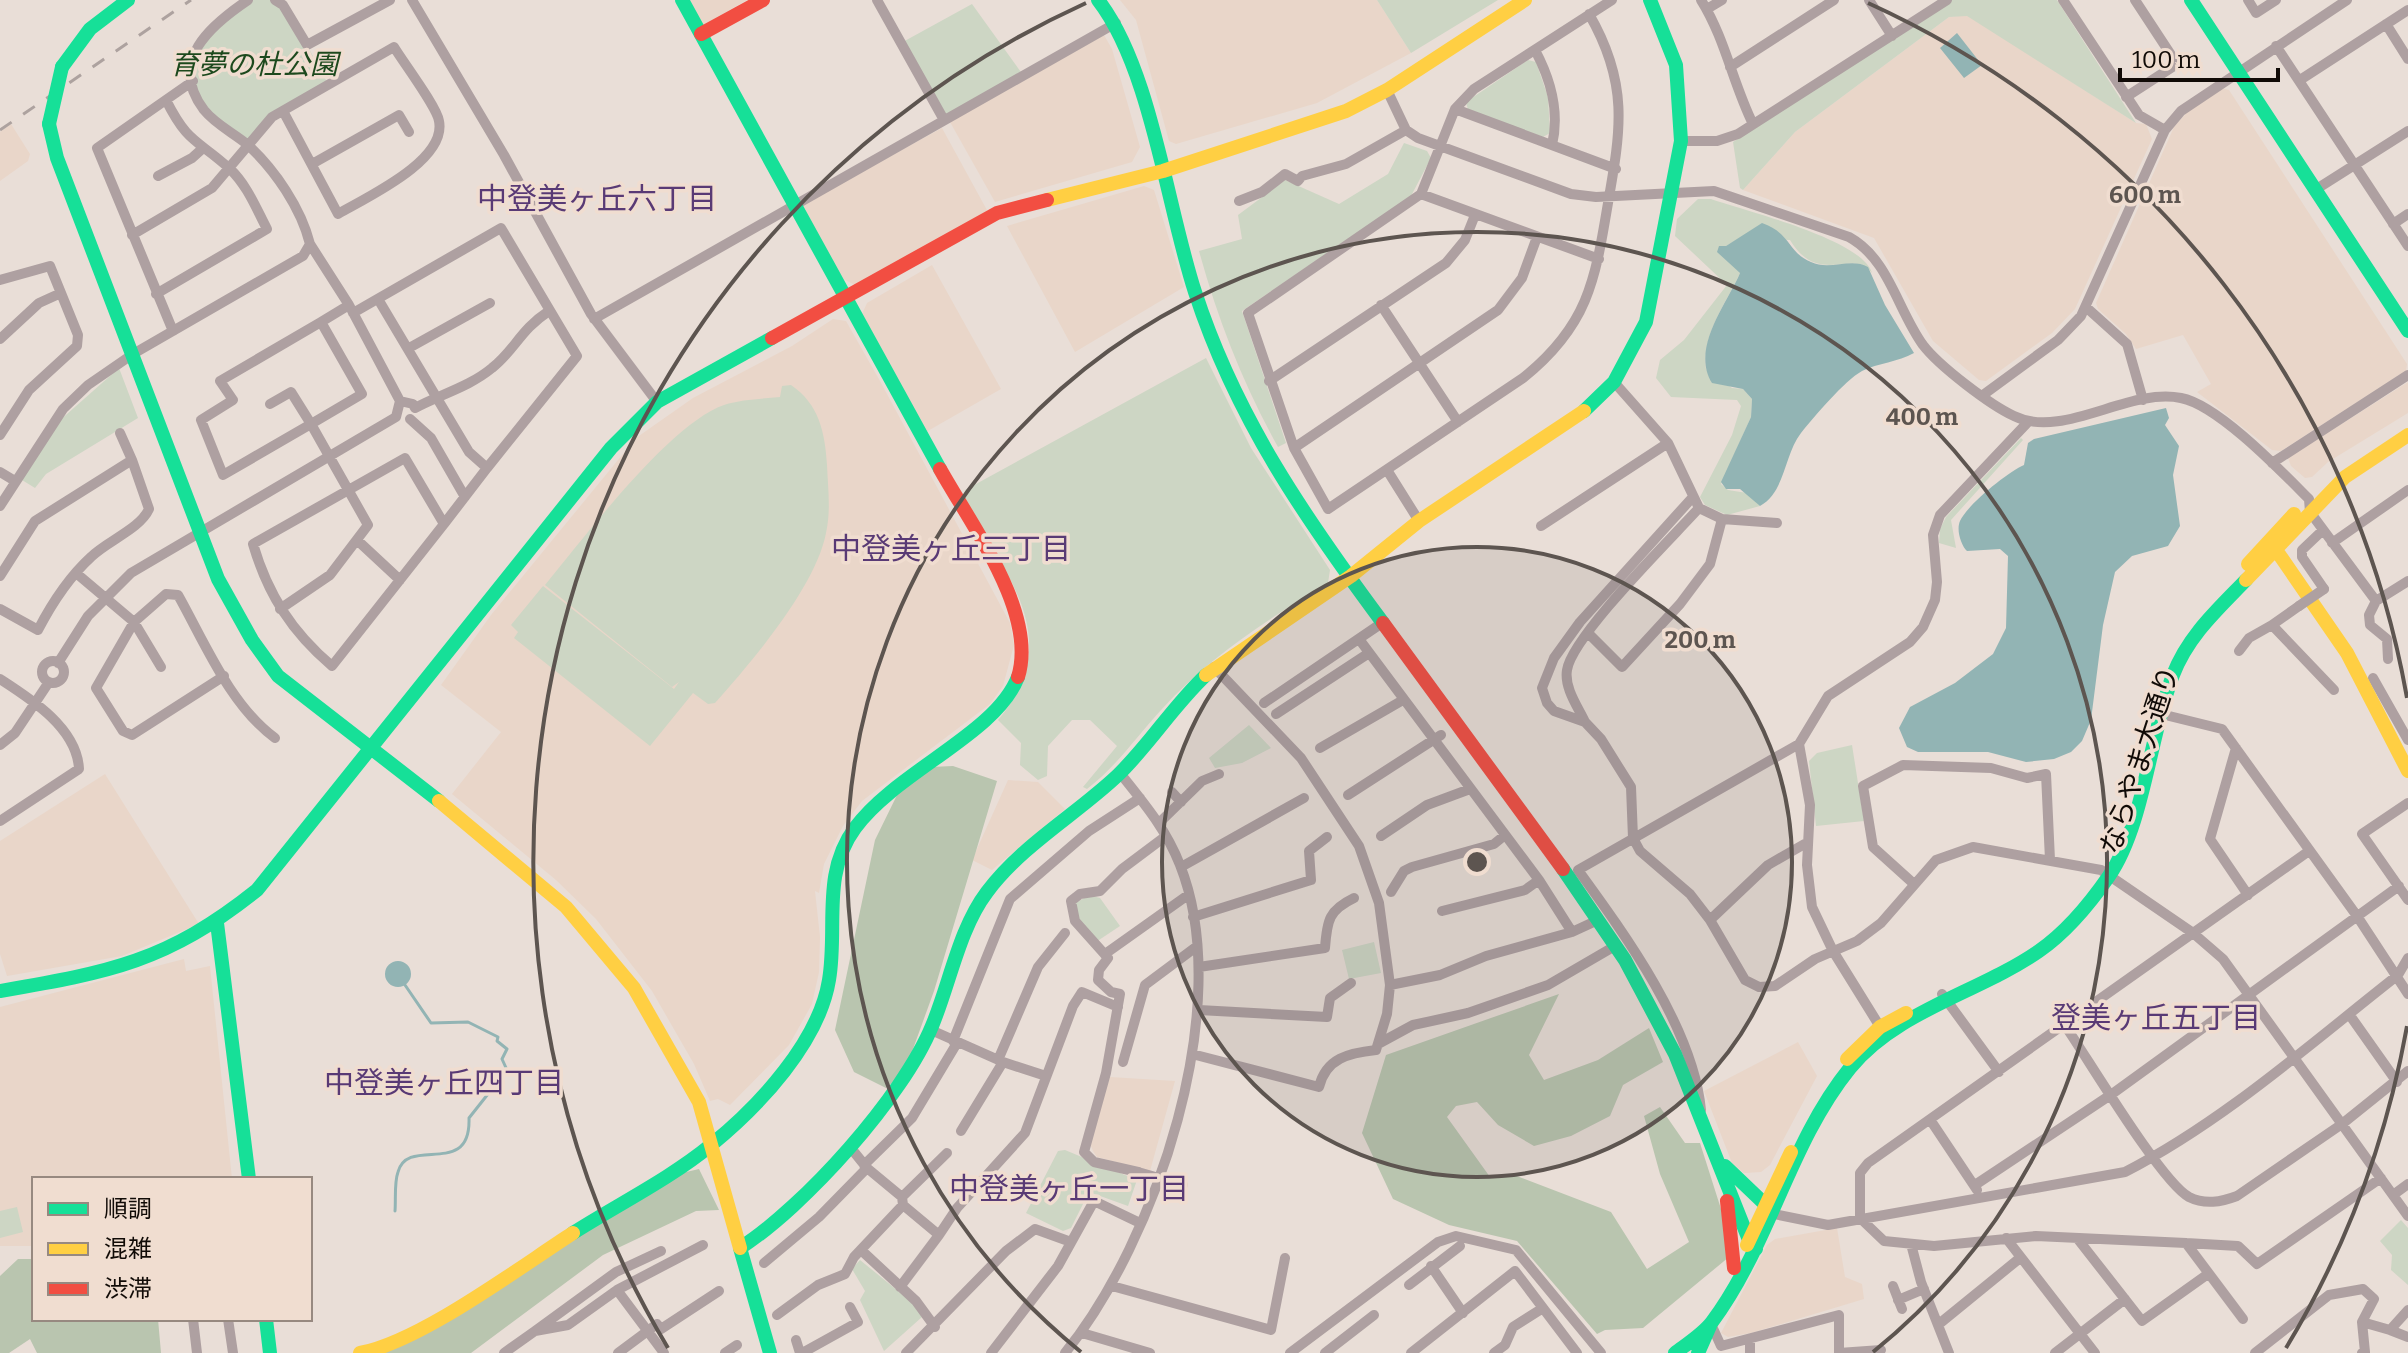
<svg xmlns="http://www.w3.org/2000/svg" width="2408" height="1353" viewBox="0 0 2408 1353" font-family="Bitter,'Noto Sans JP',serif">
<style>
.built{fill:#e9d6c9}
.green{fill:#cdd6c4}
.forest{fill:#b9c5af}
.water{fill:#92b4b4}
.lines{fill:none;stroke-linecap:round;stroke-linejoin:round}
.stream{stroke:#92b4b4;stroke-width:3}
.street{stroke:#aea0a1;stroke-width:10}
.fast{stroke:#16e098;stroke-width:14}
.slow{stroke:#ffcf43;stroke-width:14}
.jam{stroke:#f24e42;stroke-width:14}
.rail{stroke:#ada29f;stroke-width:3;stroke-dasharray:14 14;stroke-linecap:butt}
.street-bridge{stroke:#aea0a1;stroke-width:10}
.fast-bridge{stroke:#16e098;stroke-width:14}
.ring{fill:none;stroke:#5d5550;stroke-width:4}
.labels{text-anchor:middle;stroke-width:7;stroke-linejoin:round;paint-order:stroke}
.park-label{font-size:28px;font-style:italic;fill:#1d491d;stroke:#f0ddd0}
.street-label{font-size:28px;fill:#110b07;stroke:#f0ddd0}
.neighbourhood-label{font-size:30px;fill:#593a75;stroke:#f0ddd0}
.centre{fill:#5d5550;stroke:#f0ddd0;stroke-width:4}
.ring-label{font-size:24px;text-anchor:middle;font-weight:bold;fill:#5d5550;stroke:#f0ddd0;stroke-width:7;stroke-linejoin:round;paint-order:stroke}
</style>
<rect width="100%" height="100%" fill="#e9ded7"/>
<path class="built" d="M687,0H747L701,26Z
M1120,0H1377L1411,53L1317,103L1176,144L1169,141L1136,20Z
M1967,15L2136,123L2146,124L2152,139L2075,309L2052,333L1986,381L1979,380L1933,341L1874,238L1743,190L1795,132L1949,17Z
M1104,35L1112,49L1140,147L1132,162L995,202L950,122Z
M2221,88L2229,90L2407,364L2406,371L2281,451L2272,450L2197,392L2211,384L2183,335L2136,349L2126,334L2098,309L2096,303L2174,127L2190,109Z
M11,124L30,154L28,161L0,181V132Z
M942,128L988,212L855,285L843,279L803,209V204Z
M1144,186L1154,190L1184,287L1075,352L1007,226Z
M932,265L1001,389L926,432L862,314L867,303Z
M833,319L846,321L880,381L1010,623L1014,645L1003,686L990,704L862,801L843,826L824,864L819,893L815,891L820,937L819,972L812,1004L789,1045L730,1105L718,1099L710,1101L694,1064L652,991L596,919L556,880L452,794L501,732L441,685L491,615L636,438L693,398L792,346Z
M2408,382V413L2328,462L2312,477L2305,478L2291,466L2288,458Z
M105,774L199,924L122,956L7,976L0,954V841Z
M1008,780L1038,782L1065,809L992,870L972,860Z
M184,959L186,971L210,966L232,1179H34V1246H0V1007Z
M1798,1042L1817,1076L1770,1165L1761,1172L1744,1173L1732,1163L1704,1091Z
M1110,1077L1175,1081L1150,1171L1097,1157L1093,1151L1089,1141Z
M1837,1228L1845,1277L1862,1284L1864,1299L1751,1333L1728,1337L1721,1333L1767,1245L1775,1239Z"/>
<path class="green" d="M248,0H275L307,45L328,84L283,111L247,144C204,109 187,102 197,42Z
M1377,0H1498L1411,53Z
M1952,0H2057L2136,123L1967,16L1949,17L1795,132L1743,190L1740,188L1733,142Z
M972,4L1023,75L944,120L901,43Z
M1528,60L1536,62L1548,97L1550,133L1543,137L1468,110L1466,102Z
M1404,143L1427,151L1431,158L1411,196L1242,311L1286,443L1278,447C1243,384 1218,320 1199,251L1242,239L1238,215L1285,180L1339,204L1388,174Z
M1698,199H1711C1745,211 1862,239 1872,273C1854,247 1819,288 1790,240L1740,238L1726,246L1740,273C1728,300 1701,335 1706,369L1732,388L1743,389L1752,399L1751,417L1721,484L1728,490L1747,493L1760,506L1727,515L1705,505L1700,497L1732,435L1741,406L1737,400L1671,397L1656,378L1660,360L1684,340L1727,285L1675,236L1677,219Z
M1206,358L1251,448L1330,570L1328,583C1268,619 1210,656 1162,709C1136,737 1117,766 1087,789L1083,787L1117,746L1090,720H1072L1048,746L1047,776L1038,780L1020,765L1021,743L998,720C1067,639 1006,575 963,500L965,490Z
M119,368L138,418L46,474L35,488L22,480L58,422Z
M791,385C819,404 825,432 827,465C828,488 831,511 826,533C816,586 752,662 715,703L708,704L693,693L650,746L514,638L518,632L511,625L543,586L674,689L679,682L672,687L545,585C584,538 669,424 724,405C742,399 762,399 780,397L782,386Z
M2021,438L2023,440L1951,520L1956,548L1939,543L1940,529L1946,517Z
M1249,725L1271,748L1242,763L1215,768L1209,758Z
M1852,745L1864,821L1816,826L1809,761L1817,753Z
M1089,895L1100,898L1120,926L1096,942L1078,919L1076,903Z
M1374,942L1381,973L1349,979L1342,950Z
M1065,1150L1137,1180L1128,1206L1089,1192L1071,1228L1063,1231L1026,1213L1058,1151Z
M17,1207L23,1232L0,1238V1211Z
M2401,1220L2408,1228V1285L2391,1270L2392,1255L2380,1241Z
M860,1260L914,1304L922,1317L884,1351L860,1300L865,1291L852,1269Z"/>
<path class="forest" d="M953,766L997,781L934,991L905,1071L886,1088L854,1072L835,1030L875,840L899,791L931,767Z
M1559,994L1529,1055L1544,1080L1598,1060L1649,1028L1663,1062L1623,1085L1610,1116L1571,1136L1534,1146L1498,1125L1477,1102L1456,1106L1447,1117L1490,1177L1514,1175L1611,1212L1647,1269L1689,1242L1660,1174L1644,1116L1660,1107L1685,1143H1700L1721,1209L1729,1257L1643,1328L1605,1330L1597,1334L1517,1241L1449,1225L1393,1199L1362,1133L1386,1055Z
M699,1169L719,1210L696,1211L603,1255L471,1353H382L682,1173Z
M18,1259H34V1319H158L161,1353H37L30,1339L9,1353H0V1276Z"/>
<path class="water" d="M1957,33L1982,65L1964,78L1940,48Z
M1762,223C1791,233 1788,253 1811,262C1830,271 1851,257 1868,267L1885,305L1914,353C1898,362 1878,363 1862,371C1844,381 1815,416 1801,433C1784,455 1785,493 1760,506L1740,489H1726L1721,482L1751,417L1752,399L1743,389L1712,383C1690,348 1728,302 1740,273L1717,252L1719,246H1726Z
M2166,408L2169,418L2165,425L2179,446L2173,475L2180,526L2168,546L2132,556L2115,572L2103,625L2091,720L2082,741L2071,752L2054,759L2026,762L1988,752H1918L1907,747L1899,728L1910,707L1955,683L1993,654L2006,628L2008,556L2000,549L1967,551C1961,545 1956,530 1960,521C1968,504 2008,472 2024,465L2028,443L2034,439Z
M385 974a13 13 0 1 1 26 0a13 13 0 1 1-26 0Z"/>
<g class="lines">
<path class="stream" d="M395,1211C396,1199 394,1183 398,1172C408,1135 471,1179 469,1118L507,1070L502,1059L507,1049L497,1041L498,1037L468,1022L431,1023L405,985"/>
<path class="street" d="M275,0L283,5L307,45L390,0
M412,0L504,155L591,314L657,402
M877,0L944,120
M1701,0C1725,38 1733,84 1753,124
M1869,0L1892,36
M2063,0L2139,115L2165,130
M2248,0L2256,13L2276,0
M1707,9L1722,0
M1589,14C1629,83 1621,129 1608,203C1595,281 1588,326 1523,378L1328,509L1294,448L1248,313L1421,194L1455,109L1474,89L1612,0
M2386,24L2408,59
M2276,46L2408,246
M1535,50C1551,80 1560,111 1552,145
M1730,67L1834,0
M2300,80L2408,10
M1387,90L1406,130L1418,138L1571,194L1596,197L1714,191L1849,237C1889,259 1897,309 1923,345C1939,366 1990,405 2014,416C2063,440 2129,387 2181,398C2218,405 2281,471 2309,499L2310,512L2376,601L2408,581
M2126,97L2177,64L2135,0
M1455,109L1616,169
M1681,141H1717L1738,134L1947,0
M312,164L399,115L409,132
M158,176L192,158L202,149
M2315,190L2408,131
M1421,194L1599,259
M1239,201L1262,192L1285,174L1298,181L1302,176L1346,164L1406,130
M2393,224L2408,214
M132,235L212,188L272,117L394,47C403,62 437,107 439,121C447,161 365,198 338,214L283,111
M310,244L349,305L400,401
M0,280L50,266L78,335L77,346L29,390L0,435
M156,294L267,229C256,208 247,185 230,169C197,139 188,144 166,100
M1381,305L1458,422
M2087,308L2127,344L2143,400
M353,313L501,228L577,356L487,468L469,452L378,299
M594,319L1116,23
M173,331L97,148L193,81
M0,339L39,303L61,293
M409,348L490,303
M1269,381L1446,263L1465,240L1475,215
M1614,382L1668,443L1699,508L1722,519L1777,523
M1983,395L2058,340L2081,316L2165,130L2181,111L2347,0
M400,401L413,404L415,408C441,394 469,387 492,368C515,350 520,330 549,311
M270,404L291,392L311,424L223,475L201,420L233,400L220,381L321,322
M410,419L431,438L465,497
M1294,448L1498,310L1522,278L1537,237
M405,458L444,524L332,666C292,632 268,595 253,544Z
M2272,463L2408,375
M1387,470L1419,521
M0,472L15,481
M1692,498L1580,622L1554,658L1542,688L1547,703L1554,711L1585,722L1601,739L1631,787L1633,838L1640,851L1690,894L1710,920L1745,980L1759,987L1775,986L1815,959L1857,941L1881,923L1936,860L1973,847L2101,870L2193,933L2223,959L2408,1216
M0,506L63,409L88,385L133,354L303,256L310,244C301,208 275,170 248,145C234,133 216,125 204,110C167,61 211,25 248,0
M444,524L487,468
M1541,526L1668,443
M2323,530L2302,550V557L2324,589
M357,540L400,580
M2332,543L2408,490
M76,573L134,622L161,667
M0,576L35,521L132,460L120,433
M2376,601L2369,615L2370,625L2387,639L2388,659
M2299,606L2272,625L2334,690
M0,609L38,630C52,603 68,578 91,557C107,541 140,529 149,509L132,460
M280,609L330,575L368,525L311,424L362,394L321,322L349,305
M1588,633L1622,667L1680,604L1710,564L1722,519
M1359,639L1539,880L1572,932
M2239,651L2249,638L2272,625
M42 672a11 11 0 1 1 22 0a11 11 0 1 1-22 0Z
M58,663L88,616L131,573L396,417L400,401
M224,676L132,735L123,731L96,688L134,622L166,594L178,595C205,643 230,705 275,738
M2373,678L2408,740
M0,679C31,699 77,728 79,769L0,821
M1264,703L1382,623
M2153,712L2222,729L2357,916L2408,994
M1276,714L1369,653
M1585,722C1578,707 1564,688 1567,670C1572,636 1672,538 1699,508
M1799,744L1810,805L1807,865L1812,907L1833,951L1882,1030
M0,745L15,733L49,682
M1320,748L1403,700
M2236,748L2210,839L2248,895
M1172,792L1181,802
M1348,795L1441,735
M2408,803L2362,834L2408,900
M1160,822L1202,781L1219,774
M1381,836L1427,805L1470,789
M2309,851L1868,1163L1860,1173V1218L1884,1241L1934,1246L2036,1236L2186,1243L2238,1246L2257,1264L2381,1178
M1181,867L1304,798
M1914,884L1873,847L1863,786L1903,765L1991,768L2027,778L2046,774L2050,860
M1391,892L1404,871L1412,867L1494,844L1505,835
M1442,911L1525,890L1539,880
M1193,917L1311,880L1309,851L1327,837
M1710,920L1768,865L1808,842
M1105,954L1188,895
M1199,967L1325,948C1327,920 1329,910 1354,898
M1390,985L1440,975L1486,956L1572,932L1598,920
M1942,994L1999,1072
M1199,1010L1327,1017L1330,998L1351,983
M2349,1014L2397,1082
M2064,1024C2087,1057 2161,1182 2189,1197C2205,1205 2221,1202 2237,1196L2342,1124L2408,1071
M931,1030L1003,1062L1046,1076
M953,1041L1010,899L1089,831L1140,798
M1378,1044L1413,1025L1468,1013L1548,985L1615,946
M1192,1054L1319,1087C1326,1058 1349,1053 1376,1050L1387,1014L1390,985L1379,903L1359,846L1301,758L1214,667
M998,1060L1038,967L1065,933
M1123,1062L1145,985L1196,947
M1701,1110C1693,1028 1626,936 1578,870L1799,744L1828,696L1910,642L1923,627L1935,600L1937,582L1933,535L1940,515L2028,422
M1931,1121L1977,1190
M961,1131L1003,1062
M850,1147L867,1168L902,1197L903,1205L939,1235L900,1287
M864,1165L912,1118L957,1043
M1138,1172L1094,1162L1084,1152L1106,1073L1120,994L1111,992L1098,980L1099,970L1108,958L1075,921L1071,901L1080,894L1100,891L1122,869L1166,836
M1975,1185L2112,1094L2399,886
M2393,1195L2408,1184
M902,1197L947,1153
M1774,1214L1828,1225L2125,1172C2224,1121 2310,1044 2398,975L2408,958
M939,1235L957,1208L1025,1133L1073,1006L1082,992L1118,1007
M2006,1238L2095,1353
M2077,1238L2142,1321L2208,1274
M2186,1243L2243,1319
M1911,1244L1921,1282L1949,1353
M861,1250L916,1301L935,1327
M764,1263L819,1217L867,1168
M1431,1266L1463,1313
M1409,1285L1460,1246
M1112,1286L1271,1330L1285,1258
M1893,1286L1902,1309
M617,1290L664,1353
M1898,1300L1924,1289
M777,1315L818,1285L845,1274L854,1257L903,1205
M193,1319L197,1353
M228,1319L233,1353
M2362,1322L2390,1330L2408,1310
M1711,1324L1721,1346L1839,1315V1353
M1939,1324L2020,1258
M2390,1330L2408,1337
M535,1331L616,1272L661,1251
M1082,1333L1150,1353
M796,1340L800,1353
M1750,1340V1353
M504,1353L535,1331L568,1325L617,1290L703,1245
M618,1353L657,1324L661,1329L719,1291
M725,1353L737,1345
M802,1353L858,1322L850,1307
M906,1353L1006,1251L1035,1229L1071,1242
M991,1353L1058,1266L1094,1201L1140,1223
M1065,1353C1156,1241 1236,1006 1180,865C1166,829 1144,803 1120,773
M1290,1353L1438,1242L1456,1236L1516,1250L1601,1353
M1325,1353L1374,1315
M1411,1353L1515,1271L1577,1353
M1494,1353L1505,1345L1513,1327L1543,1308
M1839,1353L1881,1350
M2055,1353L2125,1299
M2255,1353L2329,1295L2363,1289L2374,1299L2362,1322L2365,1352L2362,1353"/>
<path class="fast" d="M682,0L940,469
M1098,0C1151,68 1167,207 1195,292C1236,418 1305,518 1383,623
M2191,0L2408,331
M62,67L90,29L128,0
M49,124L57,158L218,579L252,640L278,676L439,801
M1584,411L1614,382L1646,322L1681,141L1676,65L1650,0
M1563,869L1625,960L1675,1054L1749,1240L1756,1249
M217,923L249,1179
M0,991C110,972 167,962 257,890L611,448L657,402L772,338
M1725,1166L1770,1209
M573,1233C617,1205 671,1178 711,1145C759,1106 819,1042 829,980C838,928 821,874 855,828C897,771 996,734 1018,677
M740,1248L770,1353
M740,1248C804,1207 903,1097 932,1026C950,983 959,929 987,892C1022,845 1077,814 1118,775C1150,744 1173,706 1206,675
M266,1319L270,1353
M1675,1353C1687,1344 1703,1334 1712,1322C1770,1244 1789,1143 1850,1068C1896,1011 1980,992 2039,951C2065,933 2091,902 2109,876C2144,825 2150,734 2173,675C2188,636 2217,610 2246,580
M1698,1353L1710,1326"/>
<path class="slow" d="M1047,200L1163,171L1346,111L1387,90L1525,0
M2272,544L2347,653L2408,771
M2248,564L2294,514
M2246,580L2345,477L2408,435
M1206,675L1351,576L1419,521L1584,411
M439,801L566,907L634,988L699,1102L740,1248
M1847,1059L1880,1027L1906,1013
M1747,1245L1791,1152
M360,1353C420,1342 520,1267 573,1233"/>
<path class="jam" d="M701,34L763,0
M772,338L997,213L1047,200
M940,469C971,525 1038,613 1018,677
M1383,623L1563,869
M1727,1201L1734,1268"/>
<path class="rail" d="M0,130L191,0"/>
<path class="street-bridge" d="M2299,606L2324,589
M1138,1172L1183,1185"/>
<path class="fast-bridge" d="M49,124L62,67"/>
</g>
<circle cx="1477" cy="862" r="315" fill="#5d5550" fill-opacity=".12"/>
<g class="ring">
<circle cx="1477" cy="862" r="315"/>
<path d="M1081 1352A630 630 0 1 1 1873 1352"/>
<path d="M2407 1026A944 944 0 0 1 2286 1348M668 1348A944 944 0 0 1 1086 3M1868 3A944 944 0 0 1 2407 698"/>
</g>
<g class="labels">
<g class="park-label">
<text x="254" y="74">育夢の杜公園</text>
</g>
<g class="street-label">
<text transform="translate(2139 760) rotate(-72)" y="10">ならやま大通り</text>
</g>
<g class="neighbourhood-label">
<text x="597" y="209">中登美ヶ丘六丁目</text>
<text x="951" y="559">中登美ヶ丘三丁目</text>
<text x="2156" y="1028">登美ヶ丘五丁目</text>
<text x="444" y="1093">中登美ヶ丘四丁目</text>
<text x="1069" y="1199">中登美ヶ丘一丁目</text>
</g>
</g>
<circle cx="1477" cy="862" r="12" class="centre"/>
<g class="ring-label">
<text x="2145" y="203">600 m</text>
<text x="1922" y="425">400 m</text>
<text x="1700" y="648">200 m</text>
</g>
<rect x="32" y="1177" width="280" height="144" fill="#f0ddd0" stroke="#978980" stroke-width="2"/>
<rect x="48" y="1203" width="40" height="12" fill="#16e098" stroke="#978980" stroke-width="2"/>
<text x="104" y="1217" font-size="24" fill="#110b07">順調</text>
<rect x="48" y="1243" width="40" height="12" fill="#ffcf43" stroke="#978980" stroke-width="2"/>
<text x="104" y="1257" font-size="24" fill="#110b07">混雑</text>
<rect x="48" y="1283" width="40" height="12" fill="#f24e42" stroke="#978980" stroke-width="2"/>
<text x="104" y="1297" font-size="24" fill="#110b07">渋滞</text>
<path d="M2120 68v12h158v-12" fill="none" stroke="#110b07" stroke-width="4"/>
<text x="2132" y="68" font-size="24" fill="#110b07" stroke="#f0ddd0" stroke-width="6" paint-order="stroke">100 m</text>
</svg>
